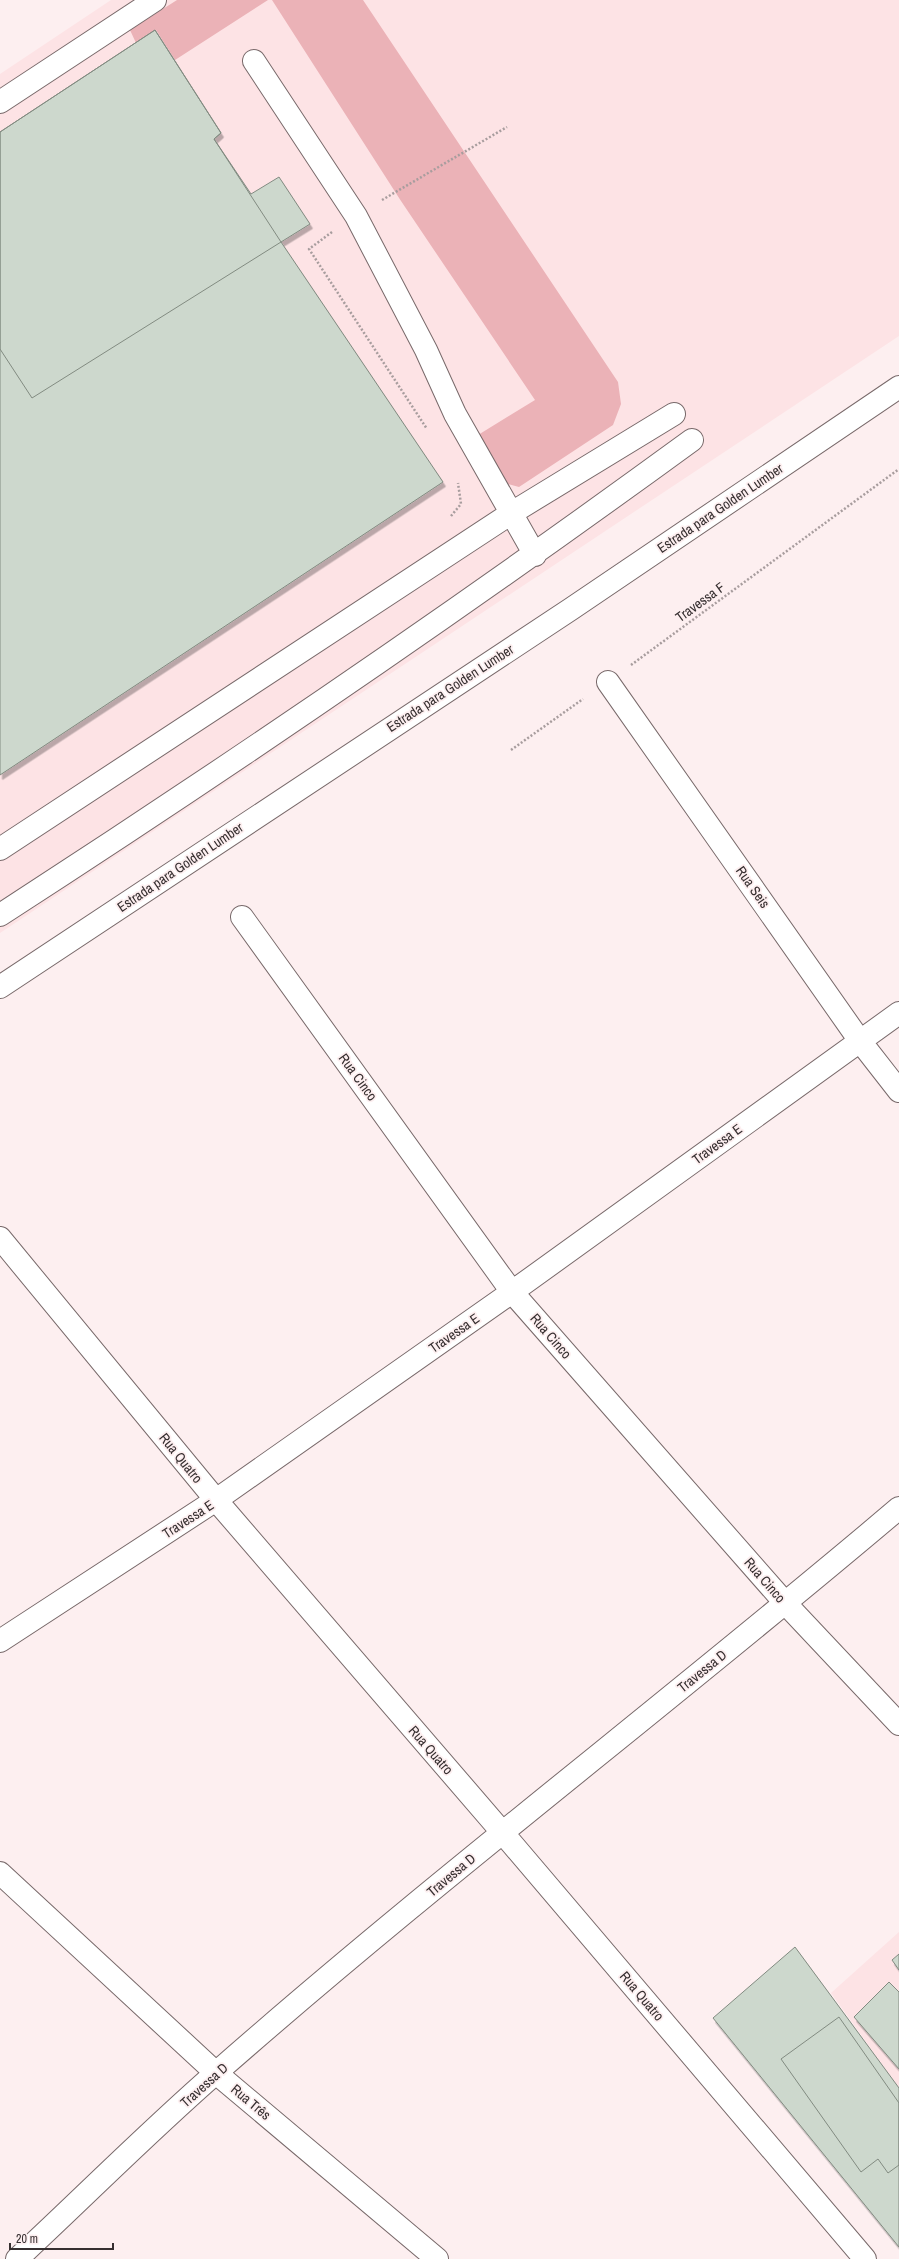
<svg xmlns="http://www.w3.org/2000/svg" width="899" height="2259" viewBox="0 0 899 2259" font-family="'Archivo Narrow',sans-serif">
<style>
.built{fill:#fde3e5}
.green{fill:#ebb2b7}
.building{fill:#cdd8cd;stroke:#828b81;filter:url(#shadow)}
.lines{fill:none;stroke-linecap:round;stroke-linejoin:round}
.minor-casing{stroke:#78696a;stroke-width:24}
.path{stroke:#a89d9e;stroke-width:2.5;stroke-dasharray:2 2;stroke-linecap:butt}
.minor{stroke:#fff;stroke-width:22}
.labels{text-anchor:middle;stroke-width:3.5;stroke-linejoin:round;paint-order:stroke}
.street-label{font-size:14px;fill:#362f30;stroke:#fdeff0}
</style>
<defs>
<filter id="shadow"><feDropShadow dx="2.5" dy="4.5" stdDeviation="0" flood-color="#0004"/></filter>
</defs>
<rect width="100%" height="100%" fill="#fdeff0"/>
<path class="built" d="M111,0H899V336L0,933V74Z
M899,1932V2088L831,1993Z"/>
<path class="green" d="M177,0H268L175,60L156,30L136,43L130,30Z
M272,0H363L618,382L621,404L613,425L519,487L508,484L478,435L535,400L401,201Z"/>
<path class="building" d="M155,30L221,133L214,139L251,194L279,177L310,224L281,242L443,482L0,775V132Z
M155,30L221,133L214,139L281,242L32,398L0,349V132Z
M795,1947L899,2088V2247L713,2018Z
M899,1954V1970L892,1960Z
M889,1982L899,1992V2069L854,2017Z
M839,2017L899,2103V2165L888,2173L878,2159L861,2172L781,2059Z"/>
<g class="lines">
<g class="minor-casing">
<path id="minor" d="M254,61L356,216L426,350L455,414L535,555
M0,102L155,0
M608,682L860,1041L899,1091
M0,849L510,514L674,414
M0,915C235,763 466,605 692,440
M242,917L512,1292L786,1604L899,1724
M0,987L571,609L899,387
M0,1238L216,1500L502,1832L865,2259
M0,1641L216,1500L512,1292L899,1013
M0,1873L216,2073L437,2259
M17,2259C84,2197 148,2132 217,2072C439,1877 674,1699 899,1508"/>
</g>
<path class="path" d="M382,200L507,127
M332,232L309,249L427,429
M451,516L461,504L458,483
M631,665L899,469
M511,750L583,699"/>
<use href="#minor" class="minor"/>
</g>
<g class="labels">
<g class="street-label">
<text transform="translate(720 508) rotate(-34)" y="5">Estrada para Golden Lumber</text>
<text transform="translate(700 602) rotate(-36)" y="5">Travessa F</text>
<text transform="translate(450 688) rotate(-33)" y="5">Estrada para Golden Lumber</text>
<text transform="translate(180 867) rotate(-34)" y="5">Estrada para Golden Lumber</text>
<text transform="translate(753 887) rotate(55)" y="5">Rua Seis</text>
<text transform="translate(358 1077) rotate(54)" y="5">Rua Cinco</text>
<text transform="translate(717 1144) rotate(-36)" y="5">Travessa E</text>
<text transform="translate(454 1333) rotate(-35)" y="5">Travessa E</text>
<text transform="translate(551 1336) rotate(49)" y="5">Rua Cinco</text>
<text transform="translate(181 1458) rotate(51)" y="5">Rua Quatro</text>
<text transform="translate(188 1519) rotate(-33)" y="5">Travessa E</text>
<text transform="translate(765 1580) rotate(49)" y="5">Rua Cinco</text>
<text transform="translate(702 1671) rotate(-39)" y="5">Travessa D</text>
<text transform="translate(431 1750) rotate(49)" y="5">Rua Quatro</text>
<text transform="translate(451 1875) rotate(-40)" y="5">Travessa D</text>
<text transform="translate(642 1996) rotate(50)" y="5">Rua Quatro</text>
<text transform="translate(204 2085) rotate(-42)" y="5">Travessa D</text>
<text transform="translate(251 2102) rotate(40)" y="5">Rua Três</text>
</g>
</g>
<path d="M10 2243v6h103v-6" fill="none" stroke="#362f30" stroke-width="2"/>
<text x="16" y="2243" font-size="12" fill="#362f30" stroke="#fdeff0" stroke-width="3" paint-order="stroke">20 m</text>
</svg>
